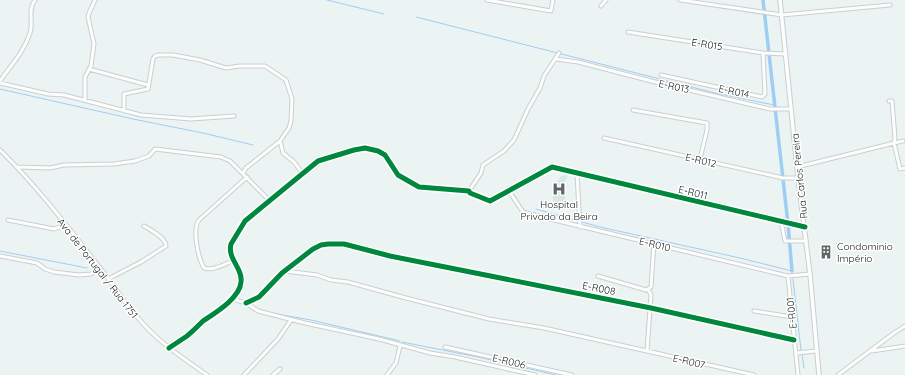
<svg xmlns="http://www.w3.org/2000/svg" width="905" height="375" viewBox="0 0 905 375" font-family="Quicksand,sans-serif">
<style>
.built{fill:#d8e8e6}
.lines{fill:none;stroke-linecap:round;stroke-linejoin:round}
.stream{stroke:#9fcdf4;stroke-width:1}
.canal{stroke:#9fcdf4;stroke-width:3.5}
.minor-casing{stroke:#cacfce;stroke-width:5}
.tertiary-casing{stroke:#cacfce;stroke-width:5.5}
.minor{stroke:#fcfdfd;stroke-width:3}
.tertiary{stroke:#fcfdfd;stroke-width:3.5}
.cycleway-casing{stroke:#fff;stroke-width:8}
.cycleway{stroke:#00873e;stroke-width:5}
.labels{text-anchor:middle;stroke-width:3;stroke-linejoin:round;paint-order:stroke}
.street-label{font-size:10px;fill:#161b1a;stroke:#fff}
.poi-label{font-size:10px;fill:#161b1a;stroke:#fff}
</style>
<rect width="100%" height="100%" fill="#ecf4f3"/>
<path class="built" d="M568,175L564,184L566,208L553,209V194L555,184L557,183L561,176Z"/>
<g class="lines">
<path class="stream" d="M327,0L384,14
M416,17L715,93L774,105
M0,89L133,119L203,133L253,145
M536,209L600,227L740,258L792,271
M0,251L87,268
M793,279L801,350
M271,313L311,320L400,341
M402,342L478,357L556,375
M802,354L804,368"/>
<path class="canal" d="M763,0L788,224L792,271"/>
<g class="minor-casing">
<path id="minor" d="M487,0L551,11L553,0
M680,0L782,15L890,5
M601,6L606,0
M628,32L763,53L786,54
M556,59L578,62L655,82L770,109H791
M89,69L148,85
M661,75L762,97L765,94L763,53
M0,81C11,65 24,52 30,33C34,21 27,11 35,0
M0,83L48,94L64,95L141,115L191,119L234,116
M85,100V77L91,66L94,44L88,17L89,13L95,0
M889,101H892L895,138L894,143L903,141
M633,110L707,123V130L700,159
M124,111V94L148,89L153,59L155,56L158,55H173L200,60L226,68L240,66H265L286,80L292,99L291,121L289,128L280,141L246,168L243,173
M604,138L783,178H798
M280,141L283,153L294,162L303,174
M0,150C39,188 74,235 108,278C118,291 127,307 139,319C158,342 183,358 207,375
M17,167L50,168L64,165L114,164L135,161L149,156L155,149L221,157L230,161L269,200
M797,167L894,143L900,169L905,168
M577,174L580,227
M469,191L481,173L483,165L504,151L514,140L528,109L540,88L544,76L559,53
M509,191L523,212L550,219L788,276L810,274
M8,220L54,229L65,225
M781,221L785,241H806
M0,256L37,263L45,269L54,272L79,275L91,274L100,268
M233,261C224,264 214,271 204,268C198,258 192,229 199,220L247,177
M285,271L317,275L331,280L348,282L406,298L489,319L544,328L754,375
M598,276L646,290L651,287L654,243
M788,276L798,375
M108,279L141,262L166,246C166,238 151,230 144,226
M232,299L246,303L258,311L305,323L379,339L430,353L455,357L535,375
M246,303L259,297L282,273L313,249L321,245L328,244H344L390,256L651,308L794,340
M754,311L792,317
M445,347L572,375
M169,348C175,344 181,340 187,336C193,331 198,326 203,321C215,313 240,298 241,282C243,268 227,259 231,244L245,221L318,161L354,150L365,148L378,151L385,155L398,175L419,187L469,191L470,193L490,201L552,167L805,227
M647,351L651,295L648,289
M872,351L905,346
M796,353L816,351
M244,375L278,339L291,320
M273,375L280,369
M387,375L396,363L400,346
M838,375L894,333L905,326"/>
</g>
<g class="tertiary-casing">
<path id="tertiary" d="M780,0L798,178L810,274L819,375"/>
</g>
<use href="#minor" class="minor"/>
<use href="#tertiary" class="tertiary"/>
<g class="cycleway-casing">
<path id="cycleway" d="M246,303L259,297L282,273L313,249L321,245L328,244H344L390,256L651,308L794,340
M169,348C175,344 181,340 187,336C193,331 198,326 203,321C215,313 240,298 241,282C243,268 227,259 231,244L245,221L318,161L354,150L365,148L378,151L385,155L398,175L419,187L469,191L470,193L490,201L552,167L805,227"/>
</g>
<use href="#cycleway" class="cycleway"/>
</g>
<defs>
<g id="hospital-bare" transform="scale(1.08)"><path d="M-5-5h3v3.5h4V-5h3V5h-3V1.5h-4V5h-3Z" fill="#616766" stroke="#fff" stroke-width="2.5" paint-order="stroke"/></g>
<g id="building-bare" transform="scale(1.08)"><path d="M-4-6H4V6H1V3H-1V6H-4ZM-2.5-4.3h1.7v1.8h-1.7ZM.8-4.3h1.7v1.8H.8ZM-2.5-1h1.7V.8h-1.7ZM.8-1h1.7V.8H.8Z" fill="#616766" stroke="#fff" stroke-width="2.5" paint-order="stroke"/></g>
</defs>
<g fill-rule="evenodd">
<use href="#hospital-bare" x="559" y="189"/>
<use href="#building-bare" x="826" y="252"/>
</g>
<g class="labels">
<g class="street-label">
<text transform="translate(707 44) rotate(9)" y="4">E-R015</text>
<text transform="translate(674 86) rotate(12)" y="4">E-R013</text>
<text transform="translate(734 91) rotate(12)" y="4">E-R014</text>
<text transform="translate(701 160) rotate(13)" y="4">E-R012</text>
<text transform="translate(799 176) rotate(-96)" y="4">Rua Carlos Pereira</text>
<text transform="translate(693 192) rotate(13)" y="4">E-R011</text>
<text transform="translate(655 244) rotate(13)" y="4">E-R010</text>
<text transform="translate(98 268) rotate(52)" y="4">Ava de Portugal / Rua 1751</text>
<text transform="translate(599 288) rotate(11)" y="4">E-R008</text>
<text transform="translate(791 313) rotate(-96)" y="4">E-R001</text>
<text transform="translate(509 361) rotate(13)" y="4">E-R006</text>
<text transform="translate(689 361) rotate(13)" y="4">E-R007</text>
</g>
<g class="poi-label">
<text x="559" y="208">Hospital<tspan x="559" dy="12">Privado da Beira</tspan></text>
<text x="837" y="250" text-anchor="start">Condominio<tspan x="837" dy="12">Império</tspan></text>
</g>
</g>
</svg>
